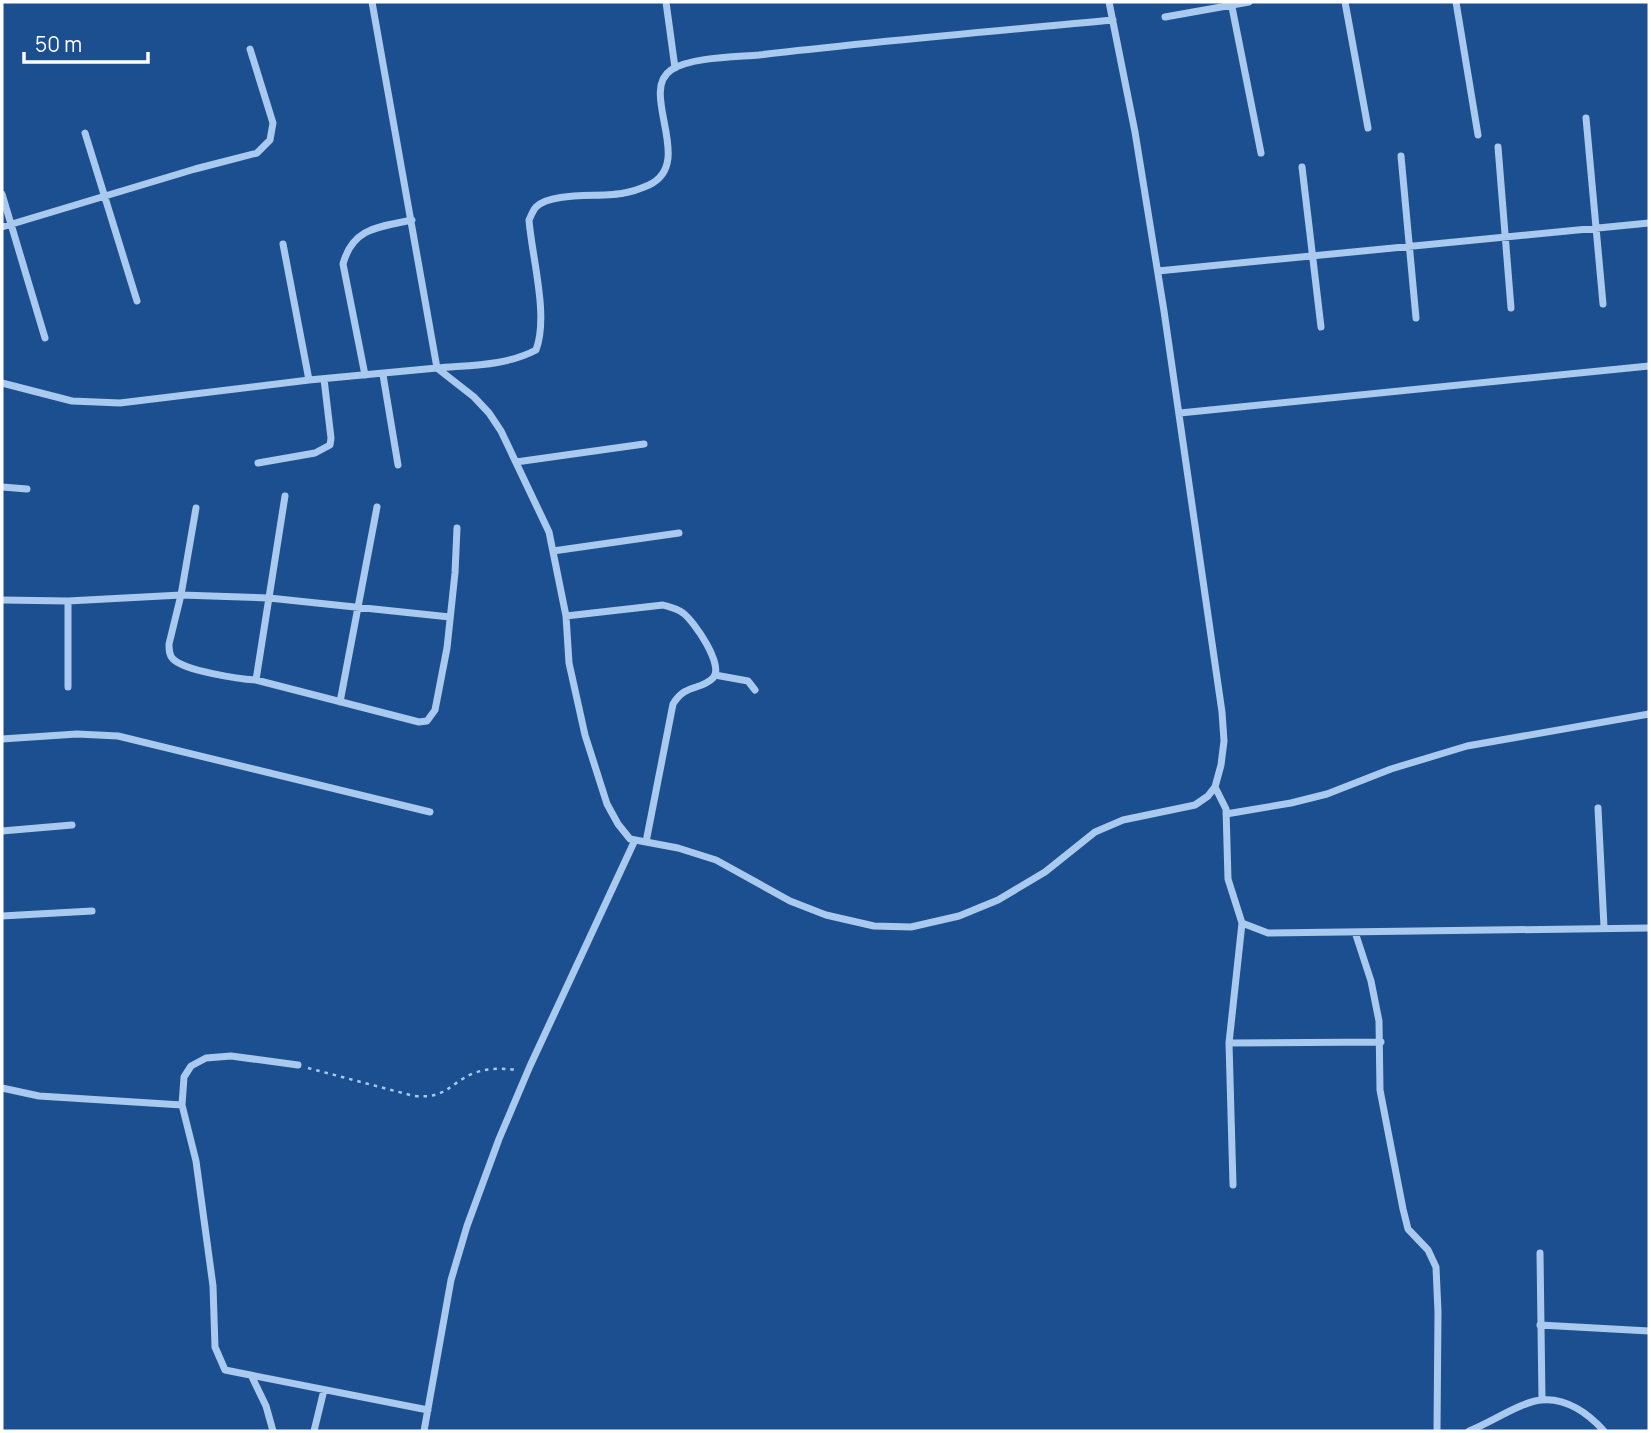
<svg xmlns="http://www.w3.org/2000/svg" width="1651" height="1433" viewBox="0 0 1651 1433" font-family="Manrope,sans-serif">
<style>
.lines{fill:none;stroke-linecap:round;stroke-linejoin:round}
.path{stroke:#a9c9ee;stroke-width:2.5;stroke-dasharray:3.5 5;stroke-linecap:butt}
.street{stroke:#a9c9ee;stroke-width:7}
</style>
<rect width="100%" height="100%" fill="#1b4f8f"/>
<g class="lines">
<path class="path" d="M308,1068L414,1096C447,1099 448,1084 474,1073C488,1068 502,1068 517,1070"/>
<path class="street" d="M372,2L437,368C470,365 506,366 536,350C549,316 532,258 529,220C531,216 533,210 536,207C552,191 603,198 624,193C632,192 642,188 649,185C696,163 638,92 671,70C690,57 736,57 759,55C877,41 995,31 1113,20
M666,2L675,68
M1231,2L1261,153
M1345,2L1368,128
M1456,2L1478,135
M1165,17L1249,2
M1586,118L1603,304
M85,133L137,301
M1498,147L1511,308
M1401,156L1416,318
M1302,167L1321,327
M2,194L45,338
M2,227L195,169L257,153L270,140L273,123L250,49
M283,244L309,380
M1158,271L1649,223
M365,375L343,264C353,227 380,227 412,220
M383,375L398,465
M2,383L72,401L120,403L309,380L437,368L474,397L489,413L501,431L549,532L566,616L569,663L585,735L607,804L618,824L630,839L678,848L716,860L790,901L826,915L874,926L911,927L959,916L998,900L1045,872L1095,832L1123,820L1195,805L1208,796L1215,787L1221,765L1224,741L1222,712L1164,311L1135,132L1109,2
M1180,413L1649,366
M516,462L644,444
M258,463L315,453L330,445L331,438L324,379
M2,487L27,489
M196,508L181,595L169,644C169,650 169,655 173,659C185,671 239,679 256,680L419,722L427,721L435,710L447,648L455,573L457,528
M553,551L679,533
M2,600L68,601L181,595L269,598L450,617
M566,616L663,605C670,607 677,608 683,613C694,621 725,666 713,678C700,691 686,683 673,704L646,842
M715,675L748,681L755,690
M256,680L285,496
M68,687V601
M340,702L377,507
M2,739L77,734L118,736L430,812
M1215,787L1226,809L1228,879L1242,923L1268,933L1649,928
M1598,808L1604,927
M1226,814L1291,803L1327,794L1391,769L1467,746L1649,714
M2,831L72,825
M2,916L92,911
M1355,932L1371,981L1379,1021L1380,1090L1403,1209L1408,1229L1428,1250L1436,1267L1438,1312L1437,1431
M1229,1043L1381,1042
M298,1065L231,1056L206,1058L191,1066L184,1077L182,1105L196,1161L213,1286L215,1347L225,1370L428,1410
M2,1088L39,1096L182,1105
M1233,1185L1229,1043L1242,923
M1540,1253L1542,1399
M1540,1325L1649,1331
M252,1377L266,1406L273,1431
M314,1431L324,1390
M424,1431L451,1280L467,1226L499,1139L530,1066L635,840
M1469,1431C1488,1424 1523,1401 1541,1400C1566,1397 1589,1414 1604,1431"/>
</g>
<rect width="1651" height="1433" fill="none" stroke="#ffffff" stroke-width="7"/>
<path d="M24 52v10h124v-10" fill="none" stroke="#ffffff" stroke-width="3.5"/>
<text x="35" y="52" font-size="21" fill="#ffffff" stroke="#1b4f8f" stroke-width="5" paint-order="stroke">50 m</text>
</svg>
